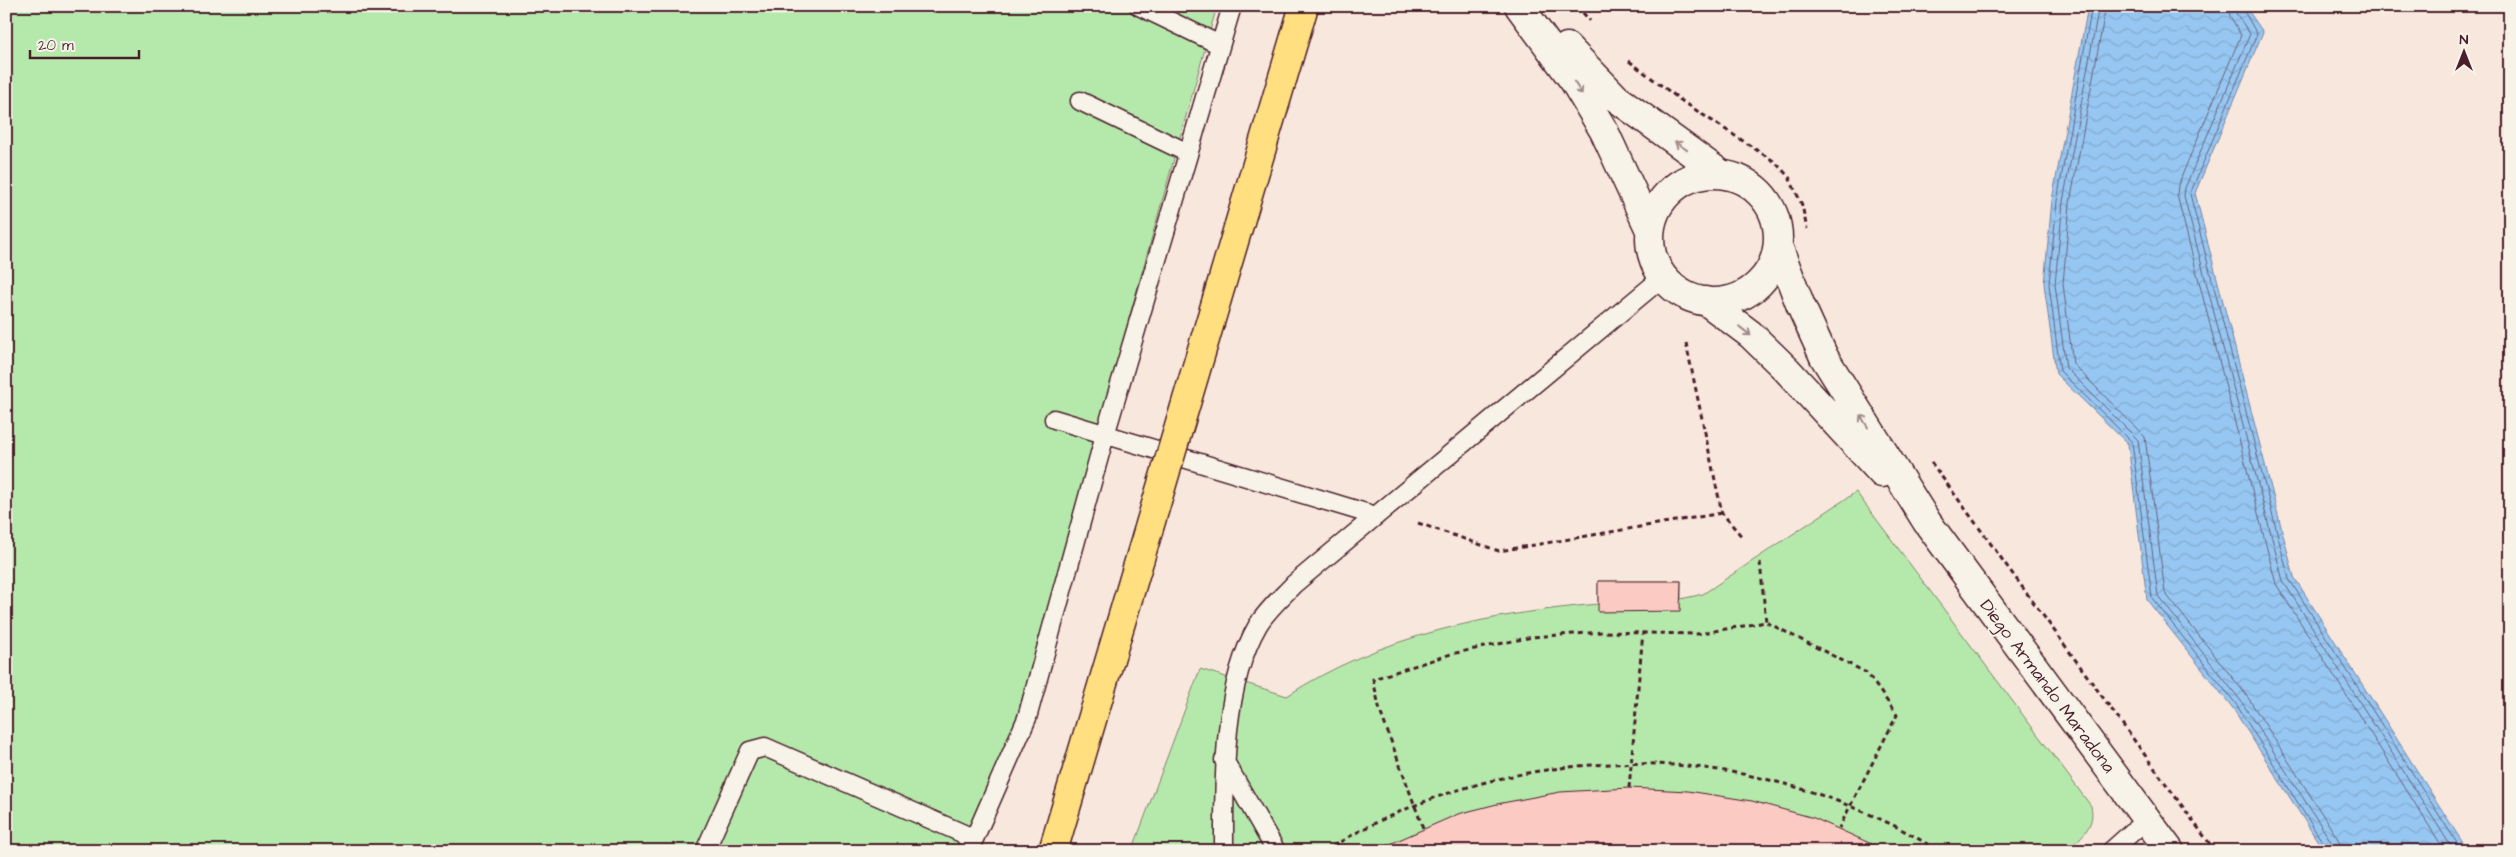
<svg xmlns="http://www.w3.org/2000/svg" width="2516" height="857" viewBox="0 0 2516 857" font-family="'Architects Daughter',sans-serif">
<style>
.pitch{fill:#b5e9ab;stroke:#80846b}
.water{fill:url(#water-waves);stroke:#7884a2}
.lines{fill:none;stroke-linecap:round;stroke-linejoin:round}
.shore{stroke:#68627b;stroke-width:1}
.building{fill:#facac3;stroke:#4a1f2b}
.lane-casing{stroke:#4a1f2b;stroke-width:21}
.secondary-casing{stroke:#4a1f2b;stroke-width:31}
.path{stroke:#4a1f2b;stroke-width:3;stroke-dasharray:5 4;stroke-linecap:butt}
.lane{stroke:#f7f3e8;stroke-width:18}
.secondary{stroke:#f7f3e8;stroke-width:28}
.primary-bridge-casing{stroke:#4a1f2b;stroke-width:31;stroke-linecap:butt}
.primary-bridge{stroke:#ffdf80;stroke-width:28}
.oneway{stroke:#a0898a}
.labels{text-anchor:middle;stroke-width:4;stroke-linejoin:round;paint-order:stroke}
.street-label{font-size:18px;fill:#4a1f2b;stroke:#f7f3e8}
</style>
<defs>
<pattern id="water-waves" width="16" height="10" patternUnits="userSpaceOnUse" patternTransform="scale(1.25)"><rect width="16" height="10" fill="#96c7f2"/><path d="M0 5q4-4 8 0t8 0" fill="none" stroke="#83aad0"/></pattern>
</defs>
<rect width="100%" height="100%" fill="#f8e7dd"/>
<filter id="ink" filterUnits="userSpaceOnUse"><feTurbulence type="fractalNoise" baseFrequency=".02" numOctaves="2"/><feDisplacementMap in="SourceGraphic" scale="10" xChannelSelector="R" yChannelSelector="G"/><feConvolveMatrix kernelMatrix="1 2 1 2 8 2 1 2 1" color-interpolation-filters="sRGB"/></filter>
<g filter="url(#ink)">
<path class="pitch" d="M6,6H1217L979,851H6Z
M1856,492L2091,806C2096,827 2080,838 2066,851H1132L1200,669L1287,696C1380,635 1489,614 1598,604V581H1681V599L1703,594Z"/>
<path class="water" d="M2088,6H2245L2263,32L2195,193L2294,577L2468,851H2324L2232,707L2147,600L2128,444L2056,374L2044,284L2052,200Z"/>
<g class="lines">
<path class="shore" d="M2092,6L2057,201L2049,284L2060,371L2132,442L2152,598L2236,704L2328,851
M2099,6L2063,202L2055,284L2066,368L2138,440L2158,596L2241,701L2332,843L2334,851
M2106,6L2070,203L2063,284L2073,364L2145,437L2165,593L2247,696L2338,839L2342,851
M2228,6L2230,16L2241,35L2178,185L2177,195L2276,584L2445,851
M2235,6L2236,13L2250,34L2185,188L2184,196L2283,581L2454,851
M2241,6L2257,34L2190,194L2289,579L2462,851"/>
</g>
<path class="building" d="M1598,581H1681L1680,611L1598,612Z
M1629,788L1688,791L1752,801L1814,818L1887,851H1374L1458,814L1497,804L1560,792Z"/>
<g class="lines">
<g class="lane-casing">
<path id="lane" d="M1139,6L1220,45
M1080,101L1188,153
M1054,419L1376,516
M1224,760L1276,851
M971,846L1027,718L1105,435L1232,6
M705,851L750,751L765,747L964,834L971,846L969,851
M1224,851C1224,781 1222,687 1258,625C1267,610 1282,597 1294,584L1663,277
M2111,851L2147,819"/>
</g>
<g class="secondary-casing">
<path id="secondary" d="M1519,6L1574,81L1604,131L1650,230
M1567,47L1616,98L1721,174
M1650 238a64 64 0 1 1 128 0a64 64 0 1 1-128 0Z
M1778,246L1800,304L1824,357L1927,522L2170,851
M1706,301L1750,334L1787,370L1882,473"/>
</g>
<path class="path" d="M1577,6L1590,21
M1629,61L1682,101L1775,162L1789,177L1802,205L1807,229
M1686,343L1722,513L1743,538
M1931,462L2215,851
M1418,523L1499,551L1722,513
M1760,562L1766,622
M1629,788L1643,632
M1423,828L1380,711L1373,679L1451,654L1532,637L1602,632L1697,634L1766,622L1867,673L1897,715L1839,828
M1325,851C1477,756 1669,737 1837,801C1871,814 1907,830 1938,851"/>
<use href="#lane" class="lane"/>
<use href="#secondary" class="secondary"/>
<g class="primary-bridge-casing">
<path id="primary-bridge" d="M1053,851L1304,6"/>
</g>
<use href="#primary-bridge" class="primary-bridge"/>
</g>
<defs><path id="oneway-shaft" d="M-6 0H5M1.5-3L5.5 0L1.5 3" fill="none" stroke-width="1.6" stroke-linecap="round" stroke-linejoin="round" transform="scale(1.25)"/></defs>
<g class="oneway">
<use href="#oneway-shaft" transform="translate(1578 88) rotate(58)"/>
<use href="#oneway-shaft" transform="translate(1681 146) rotate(-146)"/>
<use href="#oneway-shaft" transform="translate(1745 331) rotate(38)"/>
<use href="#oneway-shaft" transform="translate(1864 421) rotate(-122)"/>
</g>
</g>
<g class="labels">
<g class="street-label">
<text transform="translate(2048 686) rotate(53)" y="6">Diego Armando Maradona</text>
</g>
</g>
<rect width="2516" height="857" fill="none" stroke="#f7f3e8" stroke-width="25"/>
<rect x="12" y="12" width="2491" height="832" fill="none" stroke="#4a1f2b" stroke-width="2" filter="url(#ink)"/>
<g transform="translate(2464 52)" stroke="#f7f3e8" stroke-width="4" paint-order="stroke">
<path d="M0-4L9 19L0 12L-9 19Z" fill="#4a1f2b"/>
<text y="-8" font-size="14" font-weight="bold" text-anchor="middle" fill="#4a1f2b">N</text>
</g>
<path d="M30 50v8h109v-8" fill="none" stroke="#4a1f2b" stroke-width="2.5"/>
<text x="38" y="50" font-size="15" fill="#4a1f2b" stroke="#f7f3e8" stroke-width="4" paint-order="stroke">20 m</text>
</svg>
